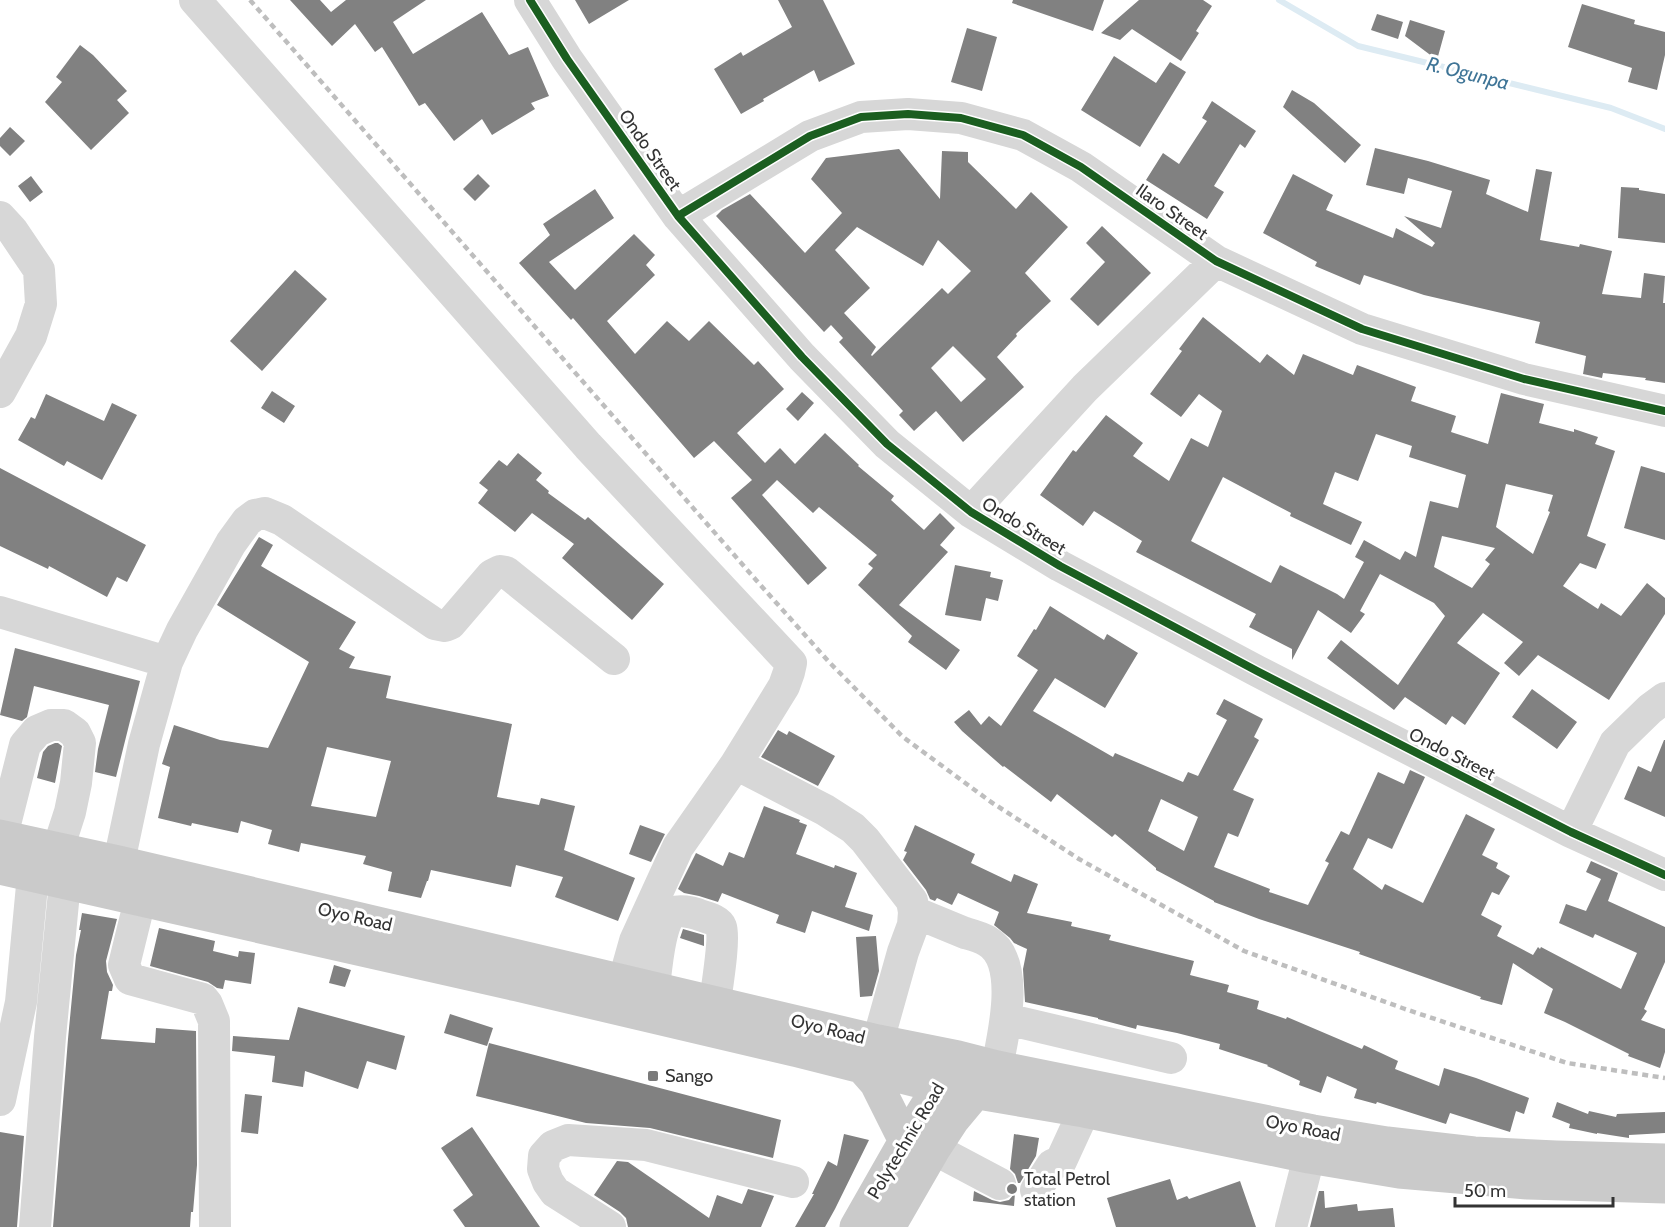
<svg xmlns="http://www.w3.org/2000/svg" width="1665" height="1227" viewBox="0 0 1665 1227" font-family="Cabin,sans-serif">
<style>
.lines{fill:none;stroke-linecap:round;stroke-linejoin:round}
.stream{stroke:#ddebf3;stroke-width:6}
.building{fill:#818181;fill-rule:evenodd}
.minor{stroke:#d7d7d7;stroke-width:32}
.major{stroke:#cacaca;stroke-width:33}
.rail{stroke:#bebebe;stroke-width:4.5;stroke-dasharray:6 4.5;stroke-linecap:butt}
.cycleway-casing{stroke:#fff;stroke-width:11}
.cycleway{stroke:#1b5e20;stroke-width:8}
.poi-dot{fill:#7a7a7a;stroke:#fff;stroke-width:2}
.labels{text-anchor:middle;stroke-width:6;stroke-linejoin:round;paint-order:stroke}
.street-label{font-size:18px;fill:#333;stroke:#fff}
.poi-label{font-size:18px;fill:#333;stroke:#fff;text-anchor:start}
.water-label{font-size:20px;font-style:italic;fill:#3f7597;stroke:#fff}
</style>
<rect width="100%" height="100%" fill="#fff"/>
<g class="lines">
<path class="stream" d="M1279,0L1358,46L1611,108L1665,129"/>
</g>
<path class="building" d="M290,0H320L331,12L346,0H426L393,22L413,54L482,12L509,55L528,47L549,96L531,103L535,109L492,135L482,119L454,141L425,103L419,106L382,47L375,52L355,24L332,46Z
M575,0H629L589,24Z
M778,0H823L855,64L819,82L814,70L763,99L764,101L741,114L714,69L741,52L743,56L792,27Z
M1013,0H1104L1093,31L1012,3Z
M1139,0H1203L1212,6L1196,31L1199,33L1181,61L1132,29L1120,40L1101,33Z
M1582,4L1635,20L1634,24L1665,32V55L1657,90L1628,82L1632,68L1568,47Z
M1377,14L1403,22L1398,39L1371,30Z
M1410,20L1445,31L1437,60L1405,36Z
M967,28L997,37L982,91L951,82Z
M80,45L93,55L127,91L117,100L129,113L91,150L45,102L62,82L56,77Z
M1114,56L1156,83L1170,62L1186,72L1140,147L1081,110Z
M1292,90L1314,103L1361,145L1345,163L1283,107Z
M1212,101L1256,131L1245,148L1240,144L1214,186L1224,192L1207,219L1146,180L1163,153L1179,164L1207,121L1202,118Z
M10,127L25,141L10,156L0,146V138Z
M1375,148L1428,161L1490,180L1486,194L1528,212L1536,169L1552,172L1540,240L1579,247L1580,244L1612,251L1602,294L1641,298L1644,273L1665,276L1663,303H1665V383L1645,380L1646,378L1603,373L1602,378L1583,374L1586,356L1535,343L1540,322L1424,295L1364,275L1360,285L1315,266L1317,262L1263,233L1293,174L1333,195L1326,210L1393,238L1396,228L1432,247L1435,243L1404,216L1441,228L1452,191L1408,178L1404,194L1366,185Z
M899,149L940,199L942,151L968,152V162L1016,209L1031,192L1068,227L1025,273L1051,301L1016,334L1017,336L997,357L1024,387L963,442L936,411L914,431L899,415L903,411L839,342L843,338L831,325L824,332L716,216L722,210L750,194L805,253L842,213L811,179L826,158ZM857,227L923,266L938,240L971,271L948,294L942,288L872,356L871,355L876,347L844,313L870,288L835,250ZM953,346L986,379L961,402L931,368Z
M478,174L490,186L475,201L463,189Z
M31,176L43,192L30,202L18,186Z
M1621,187L1639,188V190L1665,194V243L1618,238Z
M595,189L614,218L549,262L575,290L634,234L655,255L646,265L655,275L607,321L635,354L667,321L689,341L709,321L754,365L758,361L784,389L737,433L765,463L780,448L795,464L825,433L859,465L858,466L894,496L891,500L924,530L940,513L955,528L940,545L948,552L899,605L960,650L946,670L908,642L912,636L858,585L873,568L868,564L877,555L819,507L813,513L777,480L762,495L827,568L808,585L731,498L752,480L714,441L694,458L573,318L571,320L519,263L550,235L543,224Z
M1102,226L1151,273L1098,326L1070,299L1105,262L1086,243Z
M295,270L327,299L262,371L230,341Z
M1203,317L1260,363L1267,354L1294,375L1303,354L1353,375L1357,365L1416,387L1411,401L1456,416L1451,432L1488,444L1501,393L1544,404L1539,423L1574,432V429L1598,437L1595,444L1615,451L1587,536L1606,544L1596,569L1580,563L1563,586L1598,609L1601,603L1621,616L1647,583L1665,598V614L1609,700L1538,655L1519,676L1504,663L1523,642L1483,613L1457,643L1500,673L1465,725L1452,716L1446,725L1405,697L1394,710L1327,658L1341,640L1398,685L1445,616L1434,603L1380,574L1360,611L1365,614L1351,633L1318,610L1292,660V649L1249,627L1256,614L1136,552L1142,541L1094,511L1083,526L1040,495L1073,450L1076,452L1106,415L1143,443L1133,456L1169,481L1191,438L1208,447L1222,411L1199,394L1181,417L1150,394L1182,351L1179,349ZM1376,434L1412,446L1409,457L1466,475L1458,508L1430,501L1416,557L1405,551L1400,560L1364,540L1355,557L1364,562L1344,599L1337,594L1280,565L1271,583L1191,541L1223,477L1291,513L1290,516L1351,545L1362,522L1323,504L1335,472L1358,481ZM1506,484L1553,495L1548,511L1550,512L1533,554L1496,527ZM1442,536L1495,548L1485,560L1490,564L1472,588L1434,567Z
M272,391L295,406L284,423L261,408Z
M802,392L814,403L798,421L786,409Z
M46,394L104,421L112,403L137,415L102,480L67,461L64,466L18,440L31,417L35,419Z
M518,453L542,473L536,480L549,491L548,493L585,520L588,517L664,584L632,620L562,558L574,544L532,513L515,532L478,503L488,490L479,483L499,460L507,466Z
M1641,466L1665,473V540L1624,528Z
M0,468L146,545L127,582L117,577L107,597L49,566L48,569L0,546Z
M259,537L273,545L261,566L356,622L339,649L355,657L349,668L391,676L386,698L512,724L497,797L539,805L541,798L575,806L564,850L635,878L618,921L555,897L563,877L516,865L511,887L431,870L428,881H427L421,898L388,891L392,872L363,864L366,856L301,843L299,852L268,844L272,830L241,821L238,833L192,823L191,826L158,818L170,767L162,764L174,725L220,740L268,748L309,662L217,605ZM327,747L391,761L376,817L311,806Z
M955,565L991,572L990,577L1003,580L998,601L986,598L981,621L945,615Z
M1050,606L1104,640L1107,634L1138,653L1105,708L1055,678L1033,711L1113,757L1115,753L1183,782L1188,772L1198,776L1227,720L1216,714L1224,699L1263,719L1254,737L1259,740L1233,790L1254,799L1238,837L1228,833L1214,867L1270,889L1269,892L1308,905L1329,863L1325,861L1341,831L1349,835L1378,772L1404,784L1410,770L1425,777L1392,849L1368,838L1353,869L1382,890L1385,884L1423,903L1466,814L1495,829L1482,855L1498,863L1496,868L1510,876L1499,895L1492,892L1481,915L1502,926L1497,936L1533,955L1538,947L1540,949L1541,947L1621,989L1637,953L1595,934L1593,938L1559,923L1566,904L1586,911L1601,879L1586,872L1591,861L1618,873L1608,901L1665,927V962L1644,1009L1647,1011L1641,1020L1665,1029V1052L1660,1068L1628,1056L1629,1054L1565,1022L1544,1013L1553,989L1513,963L1502,1005L1480,999L1481,997L1359,954L1360,952L1259,919L1214,902V901L1156,870V868L1115,834L1112,837L1057,794L1051,802L1004,766L1003,767L962,731L954,722L969,710L981,725L989,716L1001,726L1038,670L1017,656L1034,629L1036,630ZM1161,799L1198,817L1184,851L1148,831Z
M15,648L140,681L116,777L95,772L98,749L109,705L34,686L27,717L22,721L0,715Z
M1532,689L1577,722L1557,749L1512,717Z
M778,730L787,735L789,731L835,756L818,786L761,757Z
M1664,740H1665V817L1624,799L1638,766L1651,772Z
M55,743H58L62,746L55,783L37,778L43,752L48,746Z
M764,806L800,820L799,822L807,825L796,854L834,868L835,865L857,873L845,907L873,915L869,931L812,911L805,933L776,923L779,915L722,893L718,902L699,896L684,893L678,889L696,853L723,866L729,852L744,858Z
M640,825L665,834L651,862L629,854Z
M915,825L975,854L971,863L1011,882L1014,874L1038,884L1027,913L1072,922L1071,926L1111,935L1109,940L1194,961L1190,975L1229,985L1227,992L1259,1001L1257,1009L1286,1019L1287,1017L1362,1049L1364,1045L1398,1061L1395,1069L1439,1086L1444,1068L1476,1078L1529,1098L1524,1114L1516,1111L1510,1132L1450,1113L1446,1124L1377,1102L1376,1104L1354,1098L1357,1089L1327,1076L1321,1093L1299,1085L1300,1081L1267,1066L1268,1065L1219,1049L1220,1044L1177,1033L1137,1025L1136,1029L1098,1019V1018L1025,1002L1023,969L1027,949L1014,943L1010,938L994,925L999,912L958,893L952,905L937,898L935,901L930,899L926,890L903,860L907,852L904,851Z
M82,913L117,919L106,961L107,972L113,985L112,991H109L101,1039L155,1043L156,1028L196,1031L197,1165L193,1212H191L190,1227H53L68,1039L76,955L81,930H79Z
M159,928L215,941L213,951L238,957L239,951L255,953L251,984L225,980L223,989L217,988L208,982L150,966Z
M683,929L704,935V946L680,938Z
M876,936L879,971L872,996L860,997L856,937Z
M334,965L351,970L345,987L329,983Z
M298,1007L405,1036L396,1070L367,1061L358,1089L305,1071L303,1087L272,1082L275,1056L232,1051L233,1036L289,1040Z
M450,1014L493,1028L487,1046L444,1033Z
M489,1043L781,1120L773,1158L650,1128L586,1123L476,1096Z
M245,1094L262,1096L258,1134L241,1132Z
M1557,1102L1588,1114L1589,1111L1616,1117L1617,1114L1665,1112V1133L1629,1135V1138L1597,1133V1134L1569,1128L1570,1124L1552,1117Z
M472,1127L540,1227H465L453,1210L473,1195L441,1148Z
M0,1132L24,1136L17,1227H0Z
M844,1134L869,1140L835,1209L825,1227H795L814,1194H812L828,1161L837,1166Z
M1014,1134L1039,1138L1036,1156L1020,1183H1018L1015,1174L1010,1169Z
M617,1161L628,1162L709,1218L717,1195L742,1204L748,1189L774,1196L761,1227H628L626,1218L620,1212L594,1195Z
M1170,1179L1177,1200L1187,1196L1189,1199L1240,1181L1256,1227H1116L1107,1198Z
M974,1191L992,1200L1000,1202L1009,1200L1015,1193L1014,1206L973,1201Z
M1319,1191H1324L1325,1208L1357,1204L1358,1211L1393,1208L1395,1227H1310Z"/>
<g class="lines">
<path class="minor" d="M195,0L588,446L791,663L789,672L784,686L736,764
M530,0L567,59L678,216L802,357L887,444L971,512L1060,566L1257,671L1571,832L1665,875
M678,216L810,136L861,117L908,114L961,118L1023,135L1081,167L1216,261L1362,329L1524,379L1665,411
M0,217L12,230L39,270L41,304L31,336L0,392
M971,512L1085,388L1216,261
M0,612L167,662
M1571,832L1615,743L1650,709L1665,698
M2,836L25,745L37,731L51,725H64L75,733L80,743L76,783L70,812L58,849
M119,862L144,744L167,662L182,630L231,543L247,521L255,515L265,513L282,520L435,624L445,626L450,624L492,575L500,571L506,572L614,659
M140,900L124,965L130,979L203,999L207,1004L214,1021L215,1227
M914,912C931,919 948,926 965,933C972,935 980,937 987,941C1022,961 1003,1036 997,1067
M624,980L635,941L678,847L736,764L825,810L853,828L865,840L912,901L914,912L913,925L903,952L878,1041
M654,987C656,972 660,917 674,912C680,910 691,912 697,914C704,917 718,919 721,927C725,938 717,987 715,1002
M1006,1019L1171,1058
M0,1100L21,1002L33,875
M934,1149L1000,1184
M1036,1190L1052,1165L1061,1161L1084,1111
M35,1227L50,1037L65,882
M610,1227L555,1192L548,1182L543,1169L544,1156L553,1146L568,1140L646,1145L793,1182
M1291,1227L1309,1157"/>
<path class="major" d="M0,836L119,862L878,1041L958,1057L997,1067L1313,1131L1387,1143L1474,1153L1556,1157L1665,1160
M0,868L517,985L798,1051L937,1086L1084,1111L1309,1157L1399,1172L1528,1183L1665,1187
M861,1066L876,1083L905,1141
M856,1227L905,1141L950,1068
M889,1227L934,1149L953,1120L988,1078"/>
<path class="rail" d="M250,0L756,580L829,662L903,737L991,802L1079,859L1244,951L1405,1009L1567,1063L1665,1078"/>
<g class="cycleway-casing">
<path id="cycleway" d="M530,0L567,59L678,216L802,357L887,444L971,512L1060,566L1257,671L1571,832L1665,875
M678,216L810,136L861,117L908,114L961,118L1023,135L1081,167L1216,261L1362,329L1524,379L1665,411"/>
</g>
<use href="#cycleway" class="cycleway"/>
</g>
<g class="poi-dot">
<rect x="647" y="1070" width="12" height="12" rx="3"/>
<circle cx="1012" cy="1189" r="6"/>
</g>
<g class="labels">
<g class="street-label">
<text transform="translate(650 150) rotate(55)" y="6">Ondo Street</text>
<text transform="translate(1172 212) rotate(35)" y="6">Ilaro Street</text>
<text transform="translate(1024 526) rotate(31)" y="6">Ondo Street</text>
<text transform="translate(1452 754) rotate(27)" y="6">Ondo Street</text>
<text transform="translate(355 917) rotate(13)" y="6">Oyo Road</text>
<text transform="translate(828 1029) rotate(14)" y="6">Oyo Road</text>
<text transform="translate(1303 1128) rotate(11)" y="6">Oyo Road</text>
<text transform="translate(906 1141) rotate(-59)" y="6">Polytechnic Road</text>
</g>
<g class="poi-label">
<text x="665" y="1082">Sango</text>
<text x="1024" y="1185">Total Petrol<tspan x="1024" dy="21">station</tspan></text>
</g>
<g class="water-label">
<text transform="translate(1468 73) rotate(14)" y="7">R. Ogunpa</text>
</g>
</g>
<path d="M1455 1197v9h158v-9" fill="none" stroke="#333333" stroke-width="3"/>
<text x="1464" y="1197" font-size="18" fill="#333333" stroke="#ffffff" stroke-width="4.5" paint-order="stroke">50 m</text>
</svg>
